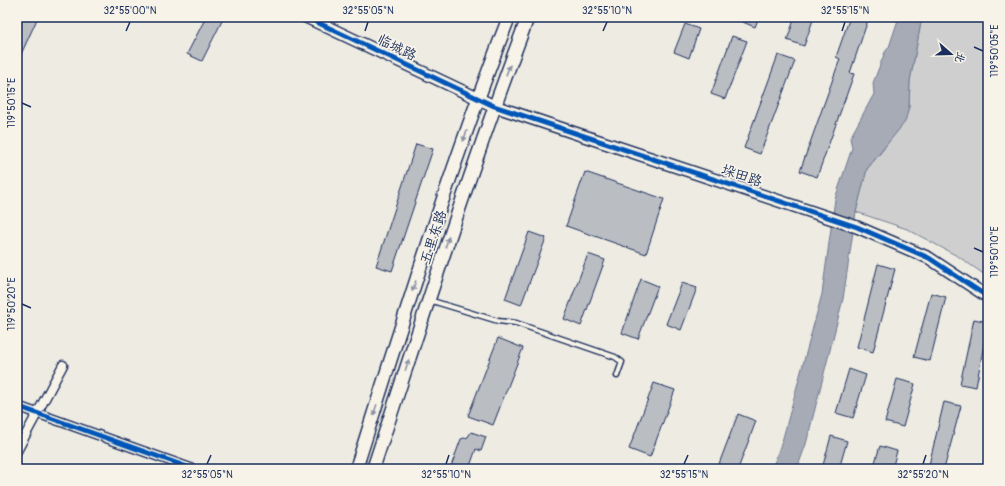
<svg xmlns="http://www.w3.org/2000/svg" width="1005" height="486" viewBox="0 0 1005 486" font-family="Pangolin,'LXGW WenKai TC',sans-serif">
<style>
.green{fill:#cfcfcf;stroke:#757f96}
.water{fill:#a6abb5;stroke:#6e7992}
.building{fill:#babdc2;stroke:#1b2f5e}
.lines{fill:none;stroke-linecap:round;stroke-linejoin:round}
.lane-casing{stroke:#1b2f5e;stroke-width:7}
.street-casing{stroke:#1b2f5e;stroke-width:11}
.secondary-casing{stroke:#1b2f5e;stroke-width:14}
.primary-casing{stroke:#1b2f5e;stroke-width:15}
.lane{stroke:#f7f3e8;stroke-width:4}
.street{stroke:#f7f3e8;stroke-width:8}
.secondary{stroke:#f7f3e8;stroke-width:11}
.primary{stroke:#f7f3e8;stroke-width:12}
.cycleway-casing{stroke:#f7f3e8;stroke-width:8}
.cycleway{stroke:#0057b8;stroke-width:5}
.oneway{fill:#8991a3}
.ticks{fill:none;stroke:#1b2f5e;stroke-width:1.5}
.labels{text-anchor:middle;stroke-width:3.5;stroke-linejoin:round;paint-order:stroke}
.street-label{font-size:14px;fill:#1b2f5e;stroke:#f7f3e8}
.neatline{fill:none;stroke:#1b2f5e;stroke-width:1.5}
.ticks-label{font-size:10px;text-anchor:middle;fill:#1b2f5e}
</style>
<rect width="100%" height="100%" fill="#eeebe2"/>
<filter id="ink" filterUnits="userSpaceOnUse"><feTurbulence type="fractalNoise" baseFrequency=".025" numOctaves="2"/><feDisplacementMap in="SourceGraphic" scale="8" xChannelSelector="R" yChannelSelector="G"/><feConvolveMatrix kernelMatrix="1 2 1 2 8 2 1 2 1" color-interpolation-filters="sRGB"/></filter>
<g filter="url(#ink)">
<path class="green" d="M922,17H988V277L959,257L907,229L856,212L867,169L883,150L909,107L910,81Z"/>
<path class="water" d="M899,17H922L910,81L909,107L905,122L867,169L856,212L843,299L806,444L797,469H772L783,438L822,294L835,199L852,148L850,138L874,94L873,83L885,52L889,47Z"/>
<path class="building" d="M17,17H38L17,63Z
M206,17H224L202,61L187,54Z
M730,17H759L755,27Z
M795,17H814L804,46L787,40Z
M850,17H869L850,73L854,74L817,177L800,171L840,59L836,57Z
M685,24L699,29L689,58L674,52Z
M732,36L747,41L725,99L711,94Z
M778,55L795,61L760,154L744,148Z
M416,144L433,149L392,271L376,266Z
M585,172L664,199L646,254L566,226Z
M529,232L546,238L521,305L505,299Z
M588,254L605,260L581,326L564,319Z
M878,264L895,269L873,352L857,347Z
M641,279L658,286L638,339L622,333Z
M682,283L697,288L681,330L666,324Z
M931,293L946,297L930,361L914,357Z
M974,319L988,322L976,387L960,384Z
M498,338L523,348L493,425L468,416Z
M849,369L866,375L853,418L836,413Z
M897,379L915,384L903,427L885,422Z
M654,383L675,390L650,457L629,449Z
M944,402L961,406L944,469H928Z
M738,414L756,421L738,469H717Z
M471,432L486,437L481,451L476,449L469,469H450L461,439L468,437Z
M831,436L847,441L839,469H822Z
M880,446L897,451L892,469H873Z"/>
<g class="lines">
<g class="lane-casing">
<path id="lane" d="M429,300L498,321L516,323L615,357L622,362L617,376"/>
</g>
<g class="street-casing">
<path id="street" d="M17,406L193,469
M17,451L63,365"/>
</g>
<g class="secondary-casing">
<path id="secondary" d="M306,17L494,106L857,227L929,258L988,297"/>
</g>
<g class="primary-casing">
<path id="primary" d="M356,469C404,317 451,165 509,17
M373,469C423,318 471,166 528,17"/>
</g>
<use href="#lane" class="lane"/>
<use href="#street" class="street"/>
<use href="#secondary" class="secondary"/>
<use href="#primary" class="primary"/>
<g class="cycleway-casing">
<path id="cycleway" d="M306,17L494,106L857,227L929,258L988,297
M17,406L193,469"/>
</g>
<use href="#cycleway" class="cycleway"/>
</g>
<defs><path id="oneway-solid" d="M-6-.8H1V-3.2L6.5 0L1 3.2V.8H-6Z"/></defs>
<g class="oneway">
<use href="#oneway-solid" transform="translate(508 70) rotate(-69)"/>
<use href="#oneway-solid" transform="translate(465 136) rotate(109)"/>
<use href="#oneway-solid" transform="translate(447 242) rotate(-72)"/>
<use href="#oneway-solid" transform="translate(414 286) rotate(109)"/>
<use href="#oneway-solid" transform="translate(407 365) rotate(-72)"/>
<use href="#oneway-solid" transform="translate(375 410) rotate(108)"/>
</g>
</g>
<path class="ticks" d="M126,31L130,22M365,31L368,22M603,31L607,22M842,31L845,22M974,47L983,51M22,103L31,107M974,248L983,252M22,304L31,308M207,464L211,455M446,464L449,455M684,464L688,455M923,464L926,455"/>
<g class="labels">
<g class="street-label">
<text transform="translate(397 47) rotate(26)" y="5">临城路</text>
<text transform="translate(742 175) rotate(18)" y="5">垛田路</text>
<text transform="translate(433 237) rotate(-72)" y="5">五里东路</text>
</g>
</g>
<rect width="1005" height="486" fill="none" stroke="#f7f3e8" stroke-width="44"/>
<g transform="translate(951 54) rotate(110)" stroke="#f7f3e8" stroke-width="3" paint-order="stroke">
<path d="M0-3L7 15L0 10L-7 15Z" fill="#1b2f5e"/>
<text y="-6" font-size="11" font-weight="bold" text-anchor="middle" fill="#1b2f5e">北</text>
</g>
<rect x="22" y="22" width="961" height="442" class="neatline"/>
<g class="ticks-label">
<text x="130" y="14">32°55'00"N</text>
<text x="368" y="14">32°55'05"N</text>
<text x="607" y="14">32°55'10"N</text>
<text x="845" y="14">32°55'15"N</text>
<text transform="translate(994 51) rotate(-90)" y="4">119°50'05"E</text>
<text transform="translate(11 103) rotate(-90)" y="4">119°50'15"E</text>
<text transform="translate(994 252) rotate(-90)" y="4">119°50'10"E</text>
<text transform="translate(11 304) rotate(-90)" y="4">119°50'20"E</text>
<text x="207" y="478">32°55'05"N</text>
<text x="446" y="478">32°55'10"N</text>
<text x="684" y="478">32°55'15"N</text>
<text x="923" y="478">32°55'20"N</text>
</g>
</svg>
